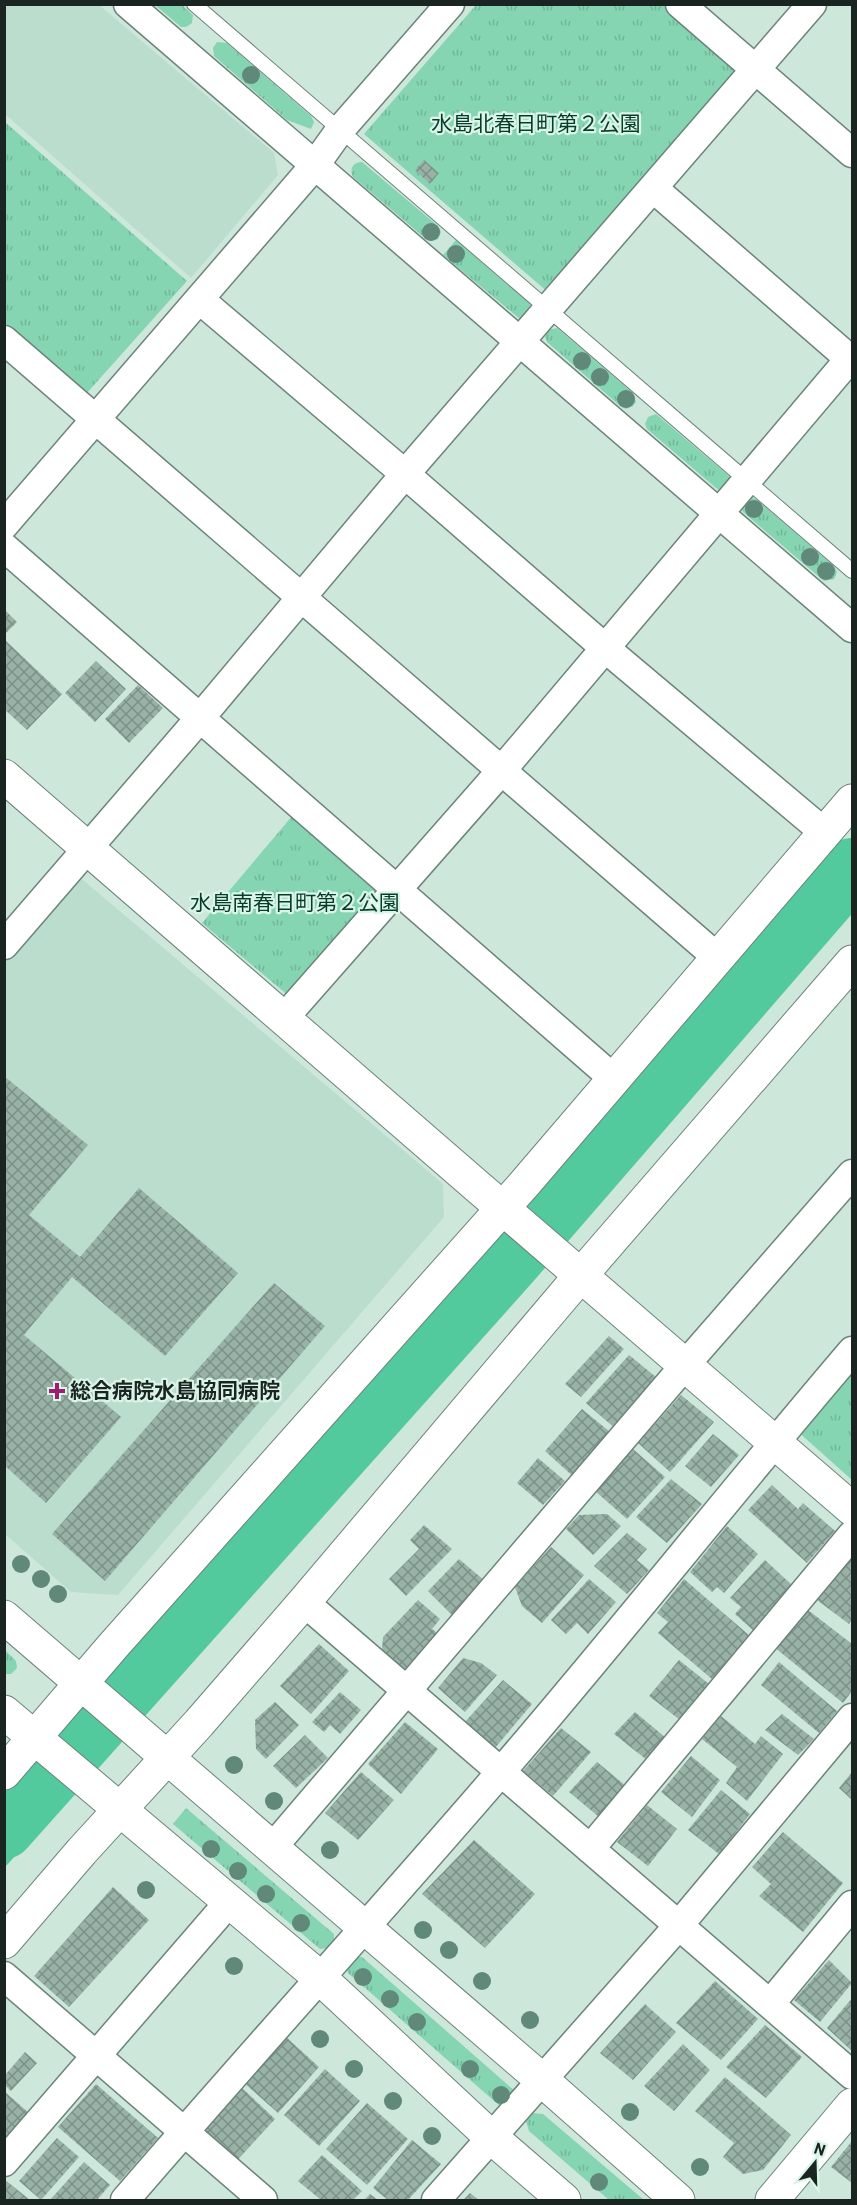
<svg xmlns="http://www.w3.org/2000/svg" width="857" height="2205" viewBox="0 0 857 2205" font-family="Barlow,'Noto Sans JP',sans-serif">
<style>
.built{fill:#bbddcd}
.grass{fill:url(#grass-tufts)}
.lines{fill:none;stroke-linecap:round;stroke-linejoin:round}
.stream{stroke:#52ca9d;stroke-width:10}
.river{stroke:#52ca9d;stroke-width:60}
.building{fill:url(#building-cross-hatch)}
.lane-casing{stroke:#6c8479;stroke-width:16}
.street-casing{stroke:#6c8479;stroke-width:31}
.secondary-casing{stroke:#6c8479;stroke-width:35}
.lane{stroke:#fff;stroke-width:14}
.street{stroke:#fff;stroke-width:28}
.secondary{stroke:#fff;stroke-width:33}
.tree{fill:#60897a}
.poi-dot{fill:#9c1d72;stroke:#daf5e8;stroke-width:2}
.labels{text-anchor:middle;stroke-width:4.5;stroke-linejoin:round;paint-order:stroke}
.park-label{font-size:21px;fill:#063c2a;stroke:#daf5e8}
.poi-label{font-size:21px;font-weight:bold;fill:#1a2420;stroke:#daf5e8;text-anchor:start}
</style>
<defs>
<pattern id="grass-tufts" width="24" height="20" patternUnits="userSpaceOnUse" patternTransform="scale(1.5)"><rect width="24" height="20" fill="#85d5b3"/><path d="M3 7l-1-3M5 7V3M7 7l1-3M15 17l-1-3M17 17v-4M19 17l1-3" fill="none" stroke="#72b79a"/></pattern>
<pattern id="building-cross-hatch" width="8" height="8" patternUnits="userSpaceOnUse" patternTransform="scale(1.5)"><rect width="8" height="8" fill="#98b2a6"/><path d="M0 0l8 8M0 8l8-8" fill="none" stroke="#7b9187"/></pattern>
</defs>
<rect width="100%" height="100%" fill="#cde7db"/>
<path class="built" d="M5,4L99,5L274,153L278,175L191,278L5,114Z
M77,875L443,1184L444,1217L118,1595L71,1592L5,1534V959Z"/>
<path class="grass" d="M155,5H182L193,15L192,23L186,27H181Z
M476,5H668L742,69L549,293L364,134Z
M217,42L227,43L311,116L314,122L311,129L287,120L214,56L213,48Z
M5,122L187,281L86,394L5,323Z
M362,162L438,226L441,232L438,239L431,241L426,239L353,177C349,169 353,162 362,162Z
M456,240L530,304L532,311L523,320L520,319L443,255Z
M557,328L633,393L636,402L633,406L626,409L620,406L547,342L545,337L548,330Z
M656,414L728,475L731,479L721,491L716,488L647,429L645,424L648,417Z
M750,497L756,499L834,566L837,572L834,579L824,581L743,512L741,507Z
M293,815L381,892L290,997L202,923Z
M852,1366V1480L796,1430Z
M5,1650L16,1661L17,1668L11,1674H5Z
M186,1808L334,1934V1943L329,1948L320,1949L173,1824Z
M352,1956L362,1957L516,2092L501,2107L348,1973L345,1964Z
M533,2113L543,2114L644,2200H609L529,2131L526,2121Z"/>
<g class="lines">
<path class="stream" d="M4,1861L762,1005L852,900"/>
<path class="river" d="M4,1829L513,1259L852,868"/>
</g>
<path class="building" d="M424,160L439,173L430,184L415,170Z
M4,609L17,622L4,635Z
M4,639L62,694L27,730L4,709Z
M96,661L126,689L95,722L65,693Z
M138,685L163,708L129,743L105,719Z
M4,1076L88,1145L29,1215L80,1257L139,1188L238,1273L165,1356L72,1277L24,1335L121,1417L46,1503L4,1465Z
M274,1283L325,1326L105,1581L52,1534Z
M609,1336L624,1349L581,1397L565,1384Z
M629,1355L662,1382L618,1431L586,1403Z
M681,1395L714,1422L670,1472L638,1443Z
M582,1409L615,1436L577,1480L545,1451Z
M713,1434L739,1455L711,1487L685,1466Z
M633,1449L665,1477L627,1519L595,1491Z
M538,1458L565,1481L543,1505L517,1483Z
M671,1479L702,1504L667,1543L636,1517Z
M772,1485L798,1509L803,1503L835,1531L807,1563L748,1510Z
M607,1514L621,1526L593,1555L566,1529L579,1515Z
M424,1525L452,1549L406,1596L389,1579L419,1549L410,1540Z
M727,1526L758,1554L724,1593L717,1587L712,1592L690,1572Z
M627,1533L647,1549L637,1560L649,1570L627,1594L594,1566Z
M551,1547L584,1575L542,1623L522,1606L515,1587Z
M852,1558V1619L849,1624L817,1600Z
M459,1559L485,1581L454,1617L428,1591Z
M765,1560L793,1586L755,1632L735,1614L741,1607L730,1598Z
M589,1579L616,1602L588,1634L577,1623L566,1634L551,1620Z
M684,1579L750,1636L713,1680L658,1633L668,1622L657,1613Z
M418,1600L440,1619L432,1629L440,1635L409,1673L382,1650L383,1637Z
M808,1610L852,1644V1691L843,1703L774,1647Z
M319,1644L349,1671L311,1714L280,1686Z
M463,1658L481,1663L497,1675L465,1712L438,1688Z
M679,1660L709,1684L680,1720L649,1696Z
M779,1662L837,1711L819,1733L761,1685Z
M503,1680L532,1704L495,1748L464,1723Z
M340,1692L361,1710L340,1734L330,1725L324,1732L312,1722Z
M275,1702L299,1725L266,1759L256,1749L255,1720Z
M635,1712L666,1738L647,1760L614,1734Z
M782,1714L814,1739L798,1755L765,1730Z
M721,1716L755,1744L761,1736L783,1754L747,1801L726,1783L737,1767L702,1739Z
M405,1722L438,1749L401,1794L368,1764Z
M561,1728L591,1752L553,1796L523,1771Z
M305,1735L328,1758L296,1788L273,1766Z
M691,1756L720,1780L692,1817L661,1792Z
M597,1762L626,1786L599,1817L569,1792Z
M361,1772L394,1800L358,1840L325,1813Z
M852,1772V1800L839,1788Z
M721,1790L750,1814L719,1854L688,1830Z
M647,1805L677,1829L648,1866L617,1842Z
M783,1832L843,1883L803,1932L759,1896L771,1884L752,1867Z
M474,1840L535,1894L485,1948L422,1894Z
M113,1887L149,1920L69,2007L34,1976Z
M829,1960L852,1983L820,2022L794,2000Z
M715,1981L758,2019L721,2060L676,2023Z
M852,1998V2051L827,2028Z
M645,2004L676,2032L633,2080L600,2053Z
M765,2025L802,2057L766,2098L726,2067Z
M285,2036L319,2067L278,2113L243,2082Z
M683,2044L710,2070L674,2111L644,2086Z
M25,2052L37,2063L11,2091L5,2085V2075Z
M325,2069L360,2101L319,2146L284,2115Z
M725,2077L791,2135L763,2170L743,2174L723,2157L734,2143L695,2111Z
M96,2084L158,2138L120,2181L58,2127Z
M241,2087L275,2119L234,2164L200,2133Z
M4,2091L30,2114L4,2142Z
M367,2103L408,2139L367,2185L326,2149Z
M57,2138L79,2157L41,2200L19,2181Z
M412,2140L441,2164L408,2200H388L373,2188Z
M852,2141V2183L831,2167Z
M322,2155L362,2191L353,2200H321L298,2181Z
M84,2162L110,2185L97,2200H50Z
M4,2179L30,2200H4Z
M470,2193L479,2200H463Z
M370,2194L378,2200H364Z"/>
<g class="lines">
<g class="lane-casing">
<path id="lane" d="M194,4L852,571"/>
</g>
<g class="street-casing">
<path id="street" d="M128,4L852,628
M680,4L852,153
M653,188L852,361
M199,299L405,474L605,648L825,833
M4,340L718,958
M4,525L315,165L340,130L450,4
M4,547L614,1079
M4,945L200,718L405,474L812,4
M284,1018L502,770L852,356
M304,1602L852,2075
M272,1848L686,1364L852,1174
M590,1849L852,1535
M4,1976L263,2200
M770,2004L852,1905
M4,2162L230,1901
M125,2200C248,2057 376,1917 499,1774C619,1635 733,1490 852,1351
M436,2200L679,1925L852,1718"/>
</g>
<g class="secondary-casing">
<path id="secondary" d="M4,776L478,1187L852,1509
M4,1617L542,2080L678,2200
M4,1712L319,1977L491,2137L564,2200
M4,1773L113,1646L526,1182L852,801
M4,1942L82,1851L199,1723L304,1602L581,1275L852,962
M772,2200L852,2105"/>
</g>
<use href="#lane" class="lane"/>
<use href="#street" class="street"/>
<use href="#secondary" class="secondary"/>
</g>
<g class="tree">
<circle cx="251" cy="75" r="9"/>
<circle cx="431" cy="232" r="9"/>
<circle cx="456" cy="254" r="9"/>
<circle cx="582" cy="361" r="9"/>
<circle cx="600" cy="377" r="9"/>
<circle cx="626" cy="399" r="9"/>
<circle cx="754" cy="509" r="9"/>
<circle cx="810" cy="557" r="9"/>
<circle cx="826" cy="571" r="9"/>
<circle cx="21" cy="1564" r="9"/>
<circle cx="41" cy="1579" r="9"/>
<circle cx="58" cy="1594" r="9"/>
<circle cx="234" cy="1765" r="9"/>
<circle cx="274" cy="1801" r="9"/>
<circle cx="211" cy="1849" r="9"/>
<circle cx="330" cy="1850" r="9"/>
<circle cx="238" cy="1871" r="9"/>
<circle cx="146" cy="1890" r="9"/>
<circle cx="266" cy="1894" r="9"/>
<circle cx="301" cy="1923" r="9"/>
<circle cx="423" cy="1930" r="9"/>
<circle cx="449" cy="1950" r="9"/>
<circle cx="234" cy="1966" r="9"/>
<circle cx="363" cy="1977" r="9"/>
<circle cx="482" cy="1981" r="9"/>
<circle cx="390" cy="1999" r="9"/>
<circle cx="530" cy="2020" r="9"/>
<circle cx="417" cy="2022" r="9"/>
<circle cx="320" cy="2039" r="9"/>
<circle cx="354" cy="2069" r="9"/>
<circle cx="470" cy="2069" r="9"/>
<circle cx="501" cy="2095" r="9"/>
<circle cx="393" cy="2101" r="9"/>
<circle cx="630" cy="2112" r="9"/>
<circle cx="432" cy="2136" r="9"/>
<circle cx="700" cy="2167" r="9"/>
<circle cx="599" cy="2182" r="9"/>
</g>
<path class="poi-dot" d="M54 1382h6v6h6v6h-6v6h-6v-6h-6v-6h6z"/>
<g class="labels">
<g class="park-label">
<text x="536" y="131">水島北春日町第２公園</text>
<text x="295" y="910">水島南春日町第２公園</text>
</g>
<g class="poi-label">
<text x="70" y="1398">総合病院水島協同病院</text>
</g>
</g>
<rect width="857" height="2205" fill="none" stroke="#1a2420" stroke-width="12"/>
<g transform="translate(815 2163) rotate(19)" stroke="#daf5e8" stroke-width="4.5" paint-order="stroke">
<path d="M0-4.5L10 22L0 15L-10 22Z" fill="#1a2420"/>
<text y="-9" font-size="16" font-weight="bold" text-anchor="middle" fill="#1a2420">N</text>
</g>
</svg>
